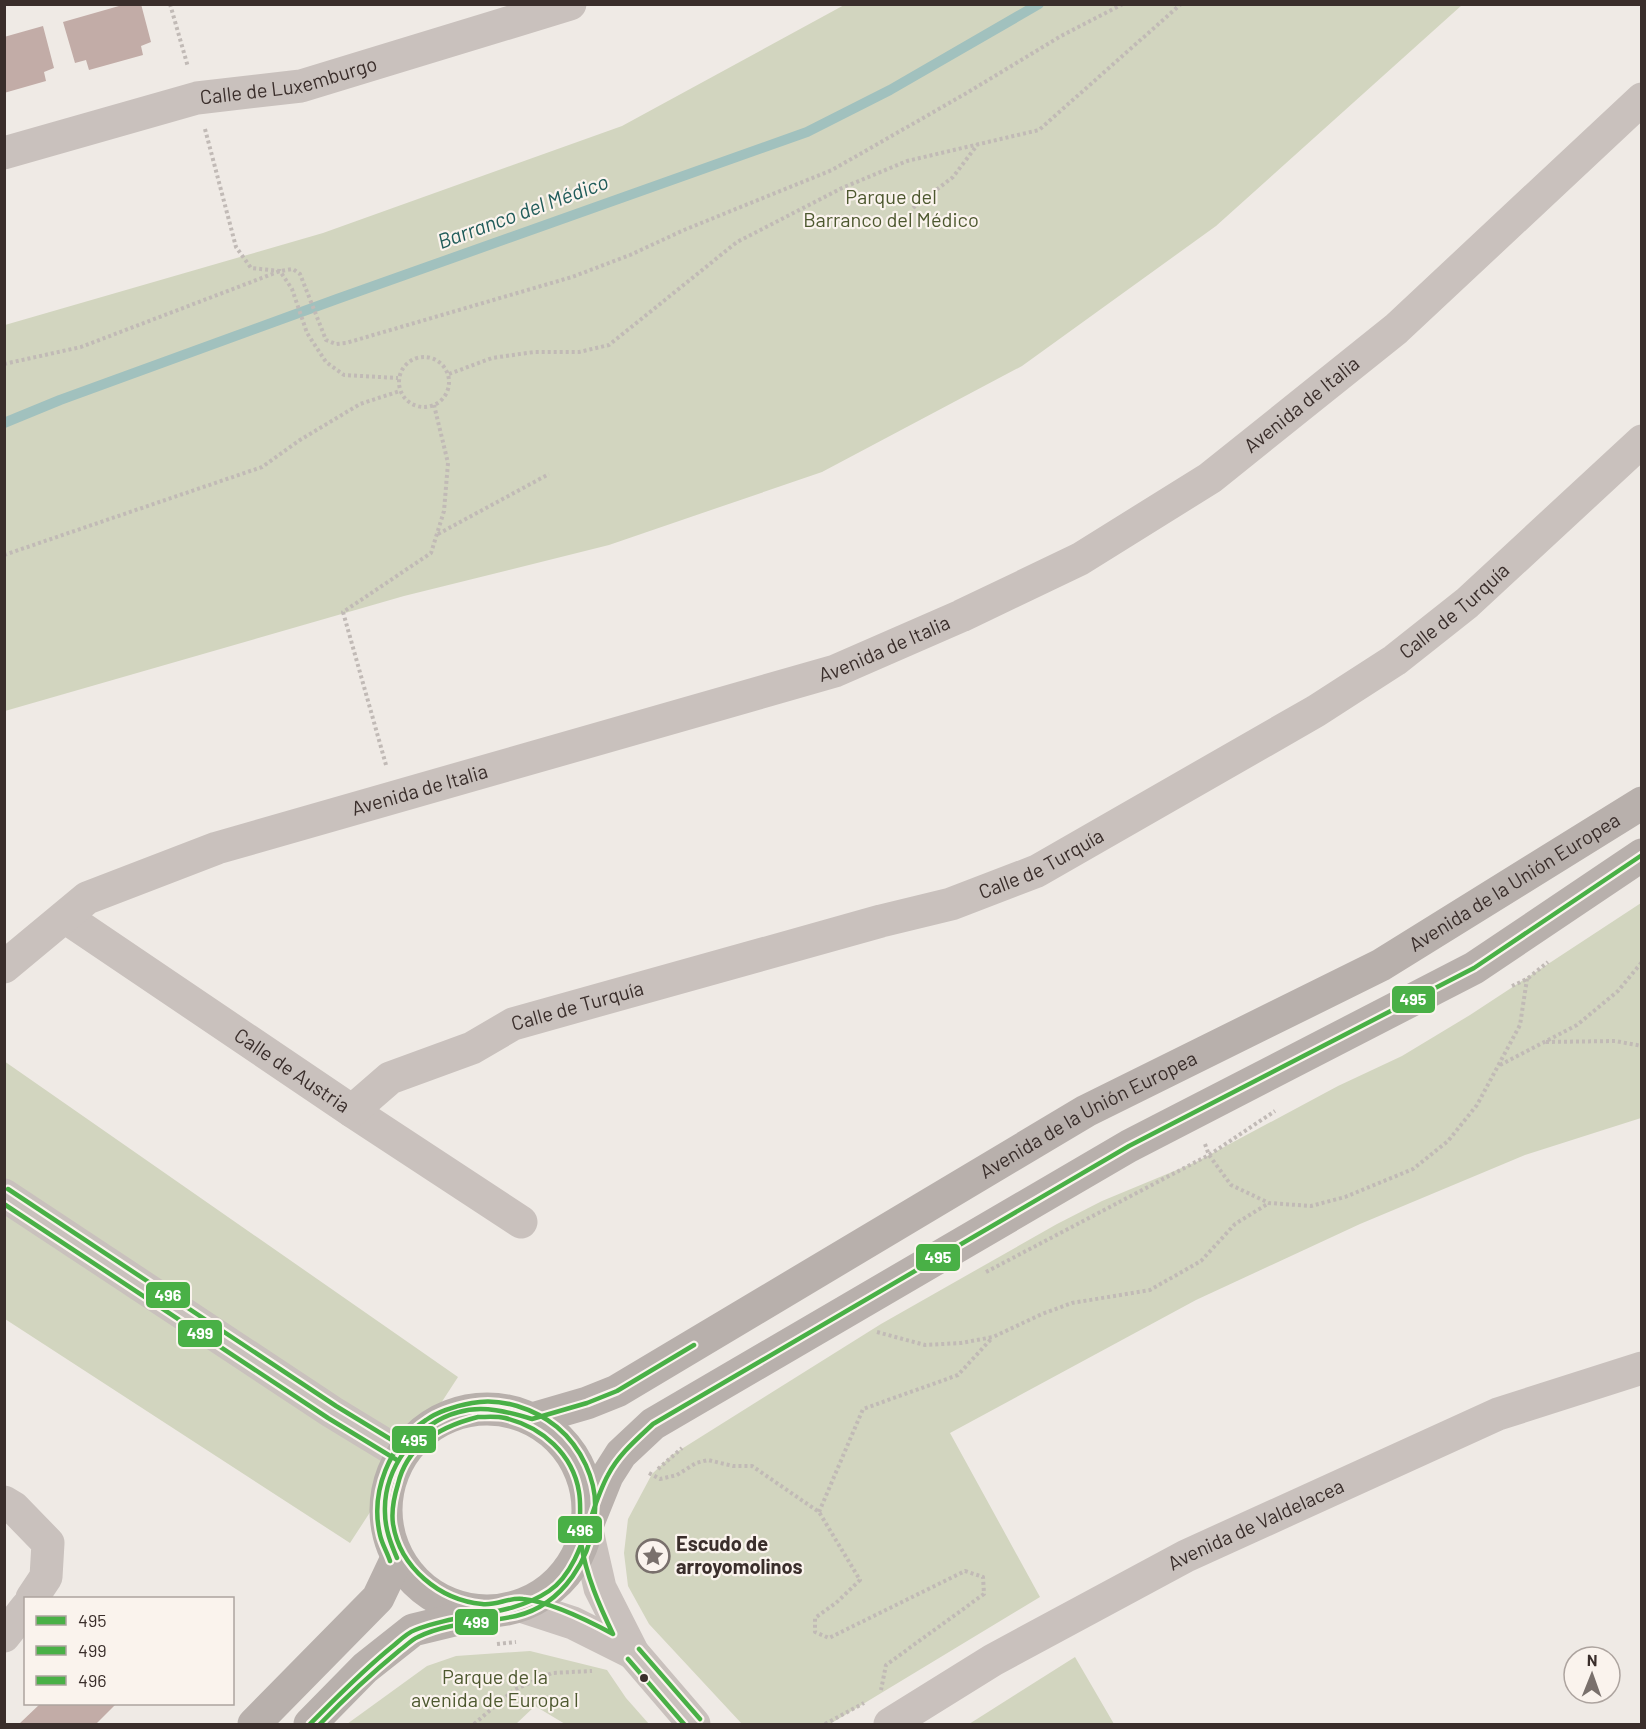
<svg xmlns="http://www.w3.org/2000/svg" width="1646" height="1729" viewBox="0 0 1646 1729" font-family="Barlow,sans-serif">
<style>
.green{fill:#d2d5bf}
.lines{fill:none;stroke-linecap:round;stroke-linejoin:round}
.stream{stroke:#a1c1be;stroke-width:10}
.building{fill:#c2aca7}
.path{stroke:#c1bab6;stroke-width:4;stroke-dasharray:3 3;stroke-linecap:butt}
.minor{stroke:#c9c1bd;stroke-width:33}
.primary{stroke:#b8b0ac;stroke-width:33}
.bus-1-casing{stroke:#faf3ed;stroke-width:9}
.bus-2-casing{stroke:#faf3ed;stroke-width:9}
.bus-3-casing{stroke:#faf3ed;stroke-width:9}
.bus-1{stroke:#49b046;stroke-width:4.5}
.bus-2{stroke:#49b046;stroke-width:4.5}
.bus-3{stroke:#49b046;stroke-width:4.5}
.bus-dot{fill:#3a2e2b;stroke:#faf3ed;stroke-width:2}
.labels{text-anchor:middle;stroke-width:4.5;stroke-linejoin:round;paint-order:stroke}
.street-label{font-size:20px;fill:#3a2e2b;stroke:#faf3ed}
.park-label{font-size:20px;fill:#4d582f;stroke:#faf3ed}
.poi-label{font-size:20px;font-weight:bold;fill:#3a2e2b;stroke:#faf3ed;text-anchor:start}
.water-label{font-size:21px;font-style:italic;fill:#205c5a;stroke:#faf3ed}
.line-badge{stroke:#faf3ed;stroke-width:2}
.badge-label{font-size:16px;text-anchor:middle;font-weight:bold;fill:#fff}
</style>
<rect width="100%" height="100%" fill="#efeae5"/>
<path class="green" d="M846,4L1462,5L1216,226L1022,366L822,472L609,545L404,596L5,711V325L323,233L622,126Z
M1641,903V1118L1525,1155L1360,1224L1196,1300L950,1433L1040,1597L830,1724H742L649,1624L628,1586L624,1553L628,1519L652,1474L672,1455L881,1324L1057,1224L1102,1201L1196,1162L1338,1086L1402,1056L1470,1015Z
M4,1061L458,1377L350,1543L5,1319Z
M530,1651L607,1670L626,1698L649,1724H565L535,1706L516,1724H347L427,1666L456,1656Z
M1075,1657L1114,1724H969L977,1719Z"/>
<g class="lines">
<path class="stream" d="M4,423L60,400L337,299L807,132L890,90L1039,4"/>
</g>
<path class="building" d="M126,4H141L151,42L141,46L143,55L89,70L86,60L75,63L63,22Z
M43,26L54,68L44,72L46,81L4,93V37Z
M40,1704H116L96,1724H19Z"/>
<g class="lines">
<path class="path" d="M170,4L188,67
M205,129L236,247L251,268L280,271L292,289L307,333L326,362L344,375L398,378
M913,208L953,177L978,144
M399 382a25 25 0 1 1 50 0a25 25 0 1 1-50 0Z
M4,364L81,347L280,271L293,269L300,274L326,340L336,344L346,343L572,277L630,255L684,230L832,170L965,94L1061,36L1123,4
M449,374L492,358L534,352H579L609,345L737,242L842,188L907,161L1039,130L1181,4
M438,534L549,474
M4,555L262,467L300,440L360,404L400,391
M386,765L343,612L431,553L444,511L448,463L434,405
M1512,986L1527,979L1548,962
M1546,1042L1615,1041L1642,1046
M1500,1065L1577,1025L1618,991L1642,962
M1205,1144L1209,1155L1231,1185L1269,1203L1311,1206L1345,1197L1413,1169L1448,1141L1477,1105L1520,1025L1527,979
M986,1272L1209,1155L1275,1111
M877,1332L925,1345L961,1343L993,1337L1042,1314L1072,1303L1150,1290L1201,1261L1235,1224L1269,1203
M658,1469L682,1448
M649,1473L660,1479L677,1475L696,1463L708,1460L733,1466H752L819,1512L860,1580L836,1603L815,1618V1632L829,1638L965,1571L983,1577L984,1594L886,1665L881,1690
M819,1512L863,1409L958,1375L992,1338
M497,1644L516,1642
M474,1724L514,1690L552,1673L592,1671
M825,1724L864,1703"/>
<g class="minor">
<path id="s1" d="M4,153L197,98L301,86L570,4"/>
<path id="s2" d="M65,917L352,1111L521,1222"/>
<path id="s3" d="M4,967L87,898L217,848L835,671L961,616L1080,559L1210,478L1396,329L1642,99"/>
<path id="s4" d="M352,1111L390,1078L472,1048L513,1024L881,921L951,904L1037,871L1316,711L1395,660L1467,603L1642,441"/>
<path d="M4,1195L332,1412L401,1454"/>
<path d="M4,1502L14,1508L48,1543L46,1577L32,1598"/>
<path d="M587,1531L600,1588L633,1653L694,1724"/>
<path d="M521,1606L573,1623L633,1653"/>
<path d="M4,1636L26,1608"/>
<path id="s5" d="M890,1724L993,1660L1186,1556L1498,1414L1642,1368"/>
</g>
<g class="primary">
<circle cx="487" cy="1510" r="101"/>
<path id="s6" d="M532,1419L587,1403L617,1391L1086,1111L1381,965L1642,803"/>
<path d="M588,1523L607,1476L621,1454L653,1424L1129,1146L1474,968L1642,855"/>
<path d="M254,1724L378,1598L397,1558"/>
<path d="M310,1724L365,1668L413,1630L479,1614"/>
</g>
<g class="bus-1-casing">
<path id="bus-1" d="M532,1419L587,1403L617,1391L694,1345
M397,1558C391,1544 385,1529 385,1513C383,1470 416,1423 459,1412C483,1405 509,1412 532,1419
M310,1724C337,1697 363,1670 393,1646C399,1641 407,1633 415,1630C459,1612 509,1618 549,1591C583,1568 589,1509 608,1475C619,1454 636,1440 653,1424L1129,1146L1474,968L1642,855"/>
</g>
<g class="bus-2-casing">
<path id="bus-2" d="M4,1204L328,1418L397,1460
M320,1724C345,1698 372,1673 400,1650C406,1646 411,1640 418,1637C448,1622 484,1623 516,1616C563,1605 593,1557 595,1511C597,1480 581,1447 557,1427C535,1409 501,1397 472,1403C456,1406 440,1410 426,1420C389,1444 370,1492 380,1535C382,1544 387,1552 390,1561"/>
</g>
<g class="bus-3-casing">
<path id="bus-3" d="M8,1189L336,1406L405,1448
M478,1417C487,1417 497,1416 505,1418C542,1427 573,1454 579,1492C582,1509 578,1526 581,1543C586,1575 599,1605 613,1634C589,1621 550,1602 523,1599C509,1597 496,1606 482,1604C440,1600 400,1568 393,1524C391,1510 394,1497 398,1484C407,1445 442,1426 478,1417Z
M639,1649L700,1719
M628,1659L684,1724"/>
</g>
<use href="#bus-1" class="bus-1"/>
<use href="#bus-2" class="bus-2"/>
<use href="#bus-3" class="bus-3"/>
</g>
<defs>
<g id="sight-ring" transform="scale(1.725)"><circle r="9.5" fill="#faf3ed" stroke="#79706c" stroke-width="1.5"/><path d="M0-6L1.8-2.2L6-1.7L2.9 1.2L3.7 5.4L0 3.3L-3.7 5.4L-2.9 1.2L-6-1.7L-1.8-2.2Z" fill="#79706c"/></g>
</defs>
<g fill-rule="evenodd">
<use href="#sight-ring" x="653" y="1556"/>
</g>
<circle class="bus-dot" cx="644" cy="1678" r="5"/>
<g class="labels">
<g class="street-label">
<text dy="7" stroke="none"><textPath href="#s1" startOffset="294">Calle de Luxemburgo</textPath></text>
<text dy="7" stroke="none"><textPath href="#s3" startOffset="1430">Avenida de Italia</textPath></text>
<text dy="7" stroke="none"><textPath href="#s4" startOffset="1224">Calle de Turquía</textPath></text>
<text dy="7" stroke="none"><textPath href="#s3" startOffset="944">Avenida de Italia</textPath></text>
<text dy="7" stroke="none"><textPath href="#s3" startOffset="458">Avenida de Italia</textPath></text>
<text dy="7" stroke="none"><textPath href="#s4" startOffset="738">Calle de Turquía</textPath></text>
<text dy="7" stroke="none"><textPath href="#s6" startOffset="1122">Avenida de la Unión Europea</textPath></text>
<text dy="7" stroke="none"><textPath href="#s4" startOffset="252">Calle de Turquía</textPath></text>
<text dy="7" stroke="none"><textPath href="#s2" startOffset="274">Calle de Austria</textPath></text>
<text dy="7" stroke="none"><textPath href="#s6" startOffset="636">Avenida de la Unión Europea</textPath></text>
<text dy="7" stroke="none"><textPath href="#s5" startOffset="417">Avenida de Valdelacea</textPath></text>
</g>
<g class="park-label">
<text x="891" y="204">Parque del<tspan x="891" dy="23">Barranco del Médico</tspan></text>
<text x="495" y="1684">Parque de la<tspan x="495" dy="23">avenida de Europa I</tspan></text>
</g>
<g class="poi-label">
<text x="676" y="1551">Escudo de<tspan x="676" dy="23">arroyomolinos</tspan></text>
</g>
<g class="water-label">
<text transform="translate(523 212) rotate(-20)" y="7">Barranco del Médico</text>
</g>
</g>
<g class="line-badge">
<rect x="1391" y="985" width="45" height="29" rx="6" fill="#49b046"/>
<rect x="915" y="1243" width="46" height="29" rx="6" fill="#49b046"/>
<rect x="145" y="1281" width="46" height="28" rx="6" fill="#49b046"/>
<rect x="177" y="1319" width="46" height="29" rx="6" fill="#49b046"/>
<rect x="391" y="1425" width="46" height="29" rx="6" fill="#49b046"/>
<rect x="557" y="1515" width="46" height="29" rx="6" fill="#49b046"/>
<rect x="454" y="1608" width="45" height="28" rx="6" fill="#49b046"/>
</g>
<g class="badge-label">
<text x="1413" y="1005">495</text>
<text x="938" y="1263">495</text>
<text x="168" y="1301">496</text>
<text x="200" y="1339">499</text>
<text x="414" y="1446">495</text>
<text x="580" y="1536">496</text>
<text x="476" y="1628">499</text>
</g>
<rect width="1646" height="1729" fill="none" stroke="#3a2e2b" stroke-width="12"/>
<rect x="24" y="1597" width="210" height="108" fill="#faf3ed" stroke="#ada49f" stroke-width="1.5"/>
<rect x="36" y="1616" width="30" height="9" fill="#49b046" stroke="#ada49f" stroke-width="1.5"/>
<text x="78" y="1627" font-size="18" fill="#3a2e2b">495</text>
<rect x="36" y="1646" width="30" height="9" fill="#49b046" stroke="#ada49f" stroke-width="1.5"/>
<text x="78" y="1657" font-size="18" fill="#3a2e2b">499</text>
<rect x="36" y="1676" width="30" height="9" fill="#49b046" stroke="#ada49f" stroke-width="1.5"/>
<text x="78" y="1687" font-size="18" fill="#3a2e2b">496</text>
<g transform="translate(1592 1675) rotate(1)"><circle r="28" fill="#faf3ed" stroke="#ada49f" stroke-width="1.5"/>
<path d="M0-4.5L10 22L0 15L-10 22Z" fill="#79706c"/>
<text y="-9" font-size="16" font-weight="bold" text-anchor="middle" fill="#3a2e2b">N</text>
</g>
</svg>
